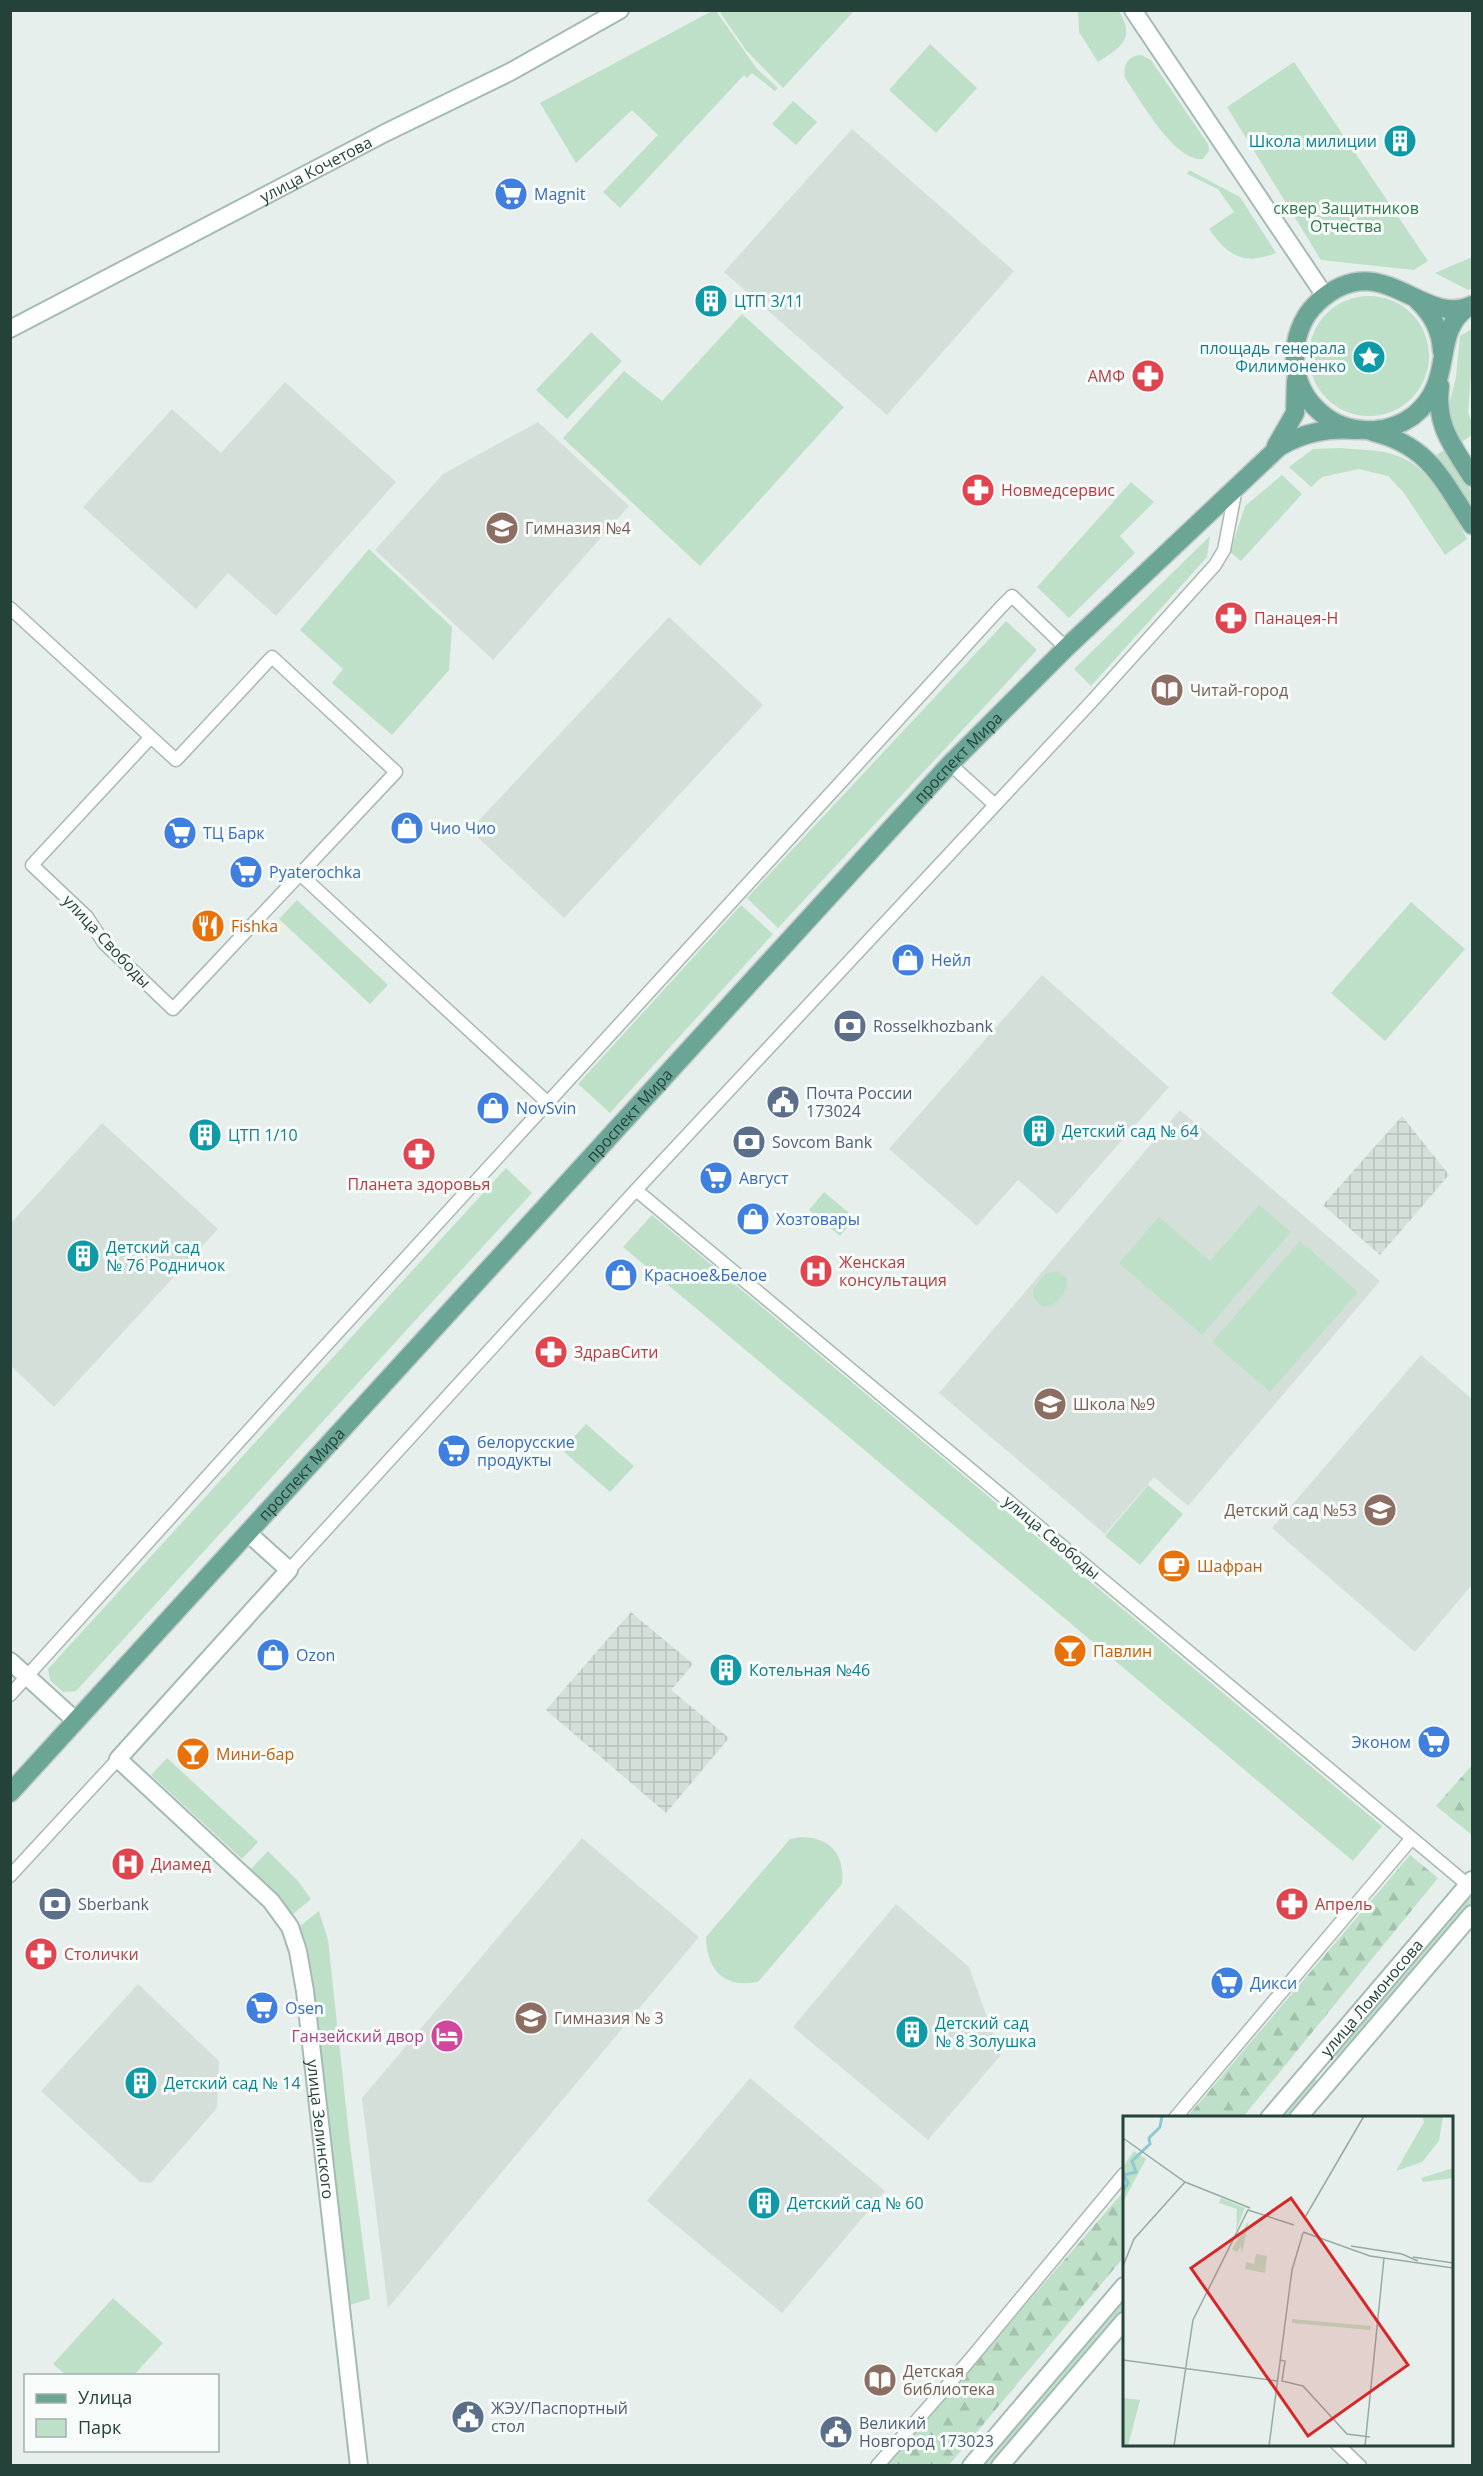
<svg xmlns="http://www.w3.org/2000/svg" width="1483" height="2476" viewBox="0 0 1483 2476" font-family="'Open Sans',sans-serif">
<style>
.built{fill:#d4dfda}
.industrial{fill:url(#industrial-grid)}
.green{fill:#bfe0c8}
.forest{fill:url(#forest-firs)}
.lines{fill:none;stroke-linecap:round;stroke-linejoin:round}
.street-casing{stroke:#a8b8b2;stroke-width:15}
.secondary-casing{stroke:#a4bbb3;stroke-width:20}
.primary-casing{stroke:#c2cac8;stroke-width:21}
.street{stroke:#fff;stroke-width:12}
.secondary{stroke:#fff;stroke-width:16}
.primary{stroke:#6aa596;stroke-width:18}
.labels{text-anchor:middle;stroke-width:6;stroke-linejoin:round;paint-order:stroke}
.culture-label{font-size:16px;fill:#0d838f;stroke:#f7fbf9;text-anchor:start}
.street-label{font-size:16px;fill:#24423a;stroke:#f7fbf9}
.shop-label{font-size:16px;fill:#366cbe;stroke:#f7fbf9;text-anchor:start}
.park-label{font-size:16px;fill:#2d7a4b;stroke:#f7fbf9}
.health-label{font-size:16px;fill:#be3a42;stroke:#f7fbf9;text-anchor:start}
.education-label{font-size:16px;fill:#785e54;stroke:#f7fbf9;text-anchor:start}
.food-label{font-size:16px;fill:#c56008;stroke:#f7fbf9;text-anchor:start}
.service-label{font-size:16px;fill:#4e5e75;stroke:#f7fbf9;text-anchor:start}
.hotel-label{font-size:16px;fill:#b23c85;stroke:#f7fbf9;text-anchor:end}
.inset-river{fill:none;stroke:#8ec9d4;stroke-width:3}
.inset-road{fill:none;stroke:#98aaa4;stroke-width:1.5}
.view{fill:#d62828;fill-opacity:0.15;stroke:#d62828;stroke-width:3}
.inset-edge{fill:none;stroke:#24423a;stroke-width:3}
</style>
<defs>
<pattern id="industrial-grid" width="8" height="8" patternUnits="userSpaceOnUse" patternTransform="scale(1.5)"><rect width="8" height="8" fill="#d4dfda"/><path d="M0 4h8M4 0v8" fill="none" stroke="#b6c1bc"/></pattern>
<pattern id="forest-firs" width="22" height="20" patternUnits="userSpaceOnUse" patternTransform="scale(1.5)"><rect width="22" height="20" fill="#bfe0c8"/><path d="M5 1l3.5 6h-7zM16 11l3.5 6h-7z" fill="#a4c1ad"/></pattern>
</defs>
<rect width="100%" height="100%" fill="#e6efeb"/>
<path class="built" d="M852,129L1014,271L887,415L724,272Z
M285,382L396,482L276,616L228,573L196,609L83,507L172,409L221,453Z
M538,422L629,506L493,660L375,550L443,474Z
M669,617L763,705L564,918L470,830Z
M1042,975L1169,1087L1057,1214L1018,1180L977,1226L889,1149Z
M1180,1110L1380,1281L1188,1506L1154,1477L1105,1534L939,1393Z
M102,1123L218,1229L54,1407L11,1366V1223Z
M1421,1355L1472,1399V1585L1415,1652L1272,1528Z
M582,1838L699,1937L388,2308L362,2098Z
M896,1904L969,1967L1001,2055L928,2140L793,2027Z
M138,1984L219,2061L217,2108L151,2183L140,2182L41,2091Z
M750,2078L885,2191L782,2313L647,2201Z"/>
<path class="industrial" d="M1402,1116L1449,1175L1380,1255L1323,1205Z
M631,1612L693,1664L671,1690L729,1738L666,1813L546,1710Z"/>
<path class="green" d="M714,10L716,11L757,69L778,88L775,91L752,73L747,78L744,75L620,208L603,192L658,135L632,110L576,163L540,103Z
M719,11H854L783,88L746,50Z
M1078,11H1119C1136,39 1121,47 1098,62L1079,32Z
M930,44L977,88L936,133L889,90Z
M1141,55L1151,60L1208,144L1209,151L1203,159C1174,162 1140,99 1125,78C1123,65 1127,56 1141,55Z
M1294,62L1428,261L1414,270L1321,260L1227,107Z
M793,101L817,122L796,145L772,124Z
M1189,170L1240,197L1276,253C1244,266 1228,256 1209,229L1234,212L1218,189L1187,174Z
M1472,257V288L1468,290L1435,273Z
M1309 356a60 60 0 1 1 120 0a60 60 0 1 1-120 0Z
M742,314L844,407L700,566L563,438L624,371L662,401Z
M1472,329V363L1468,413L1472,422V435L1459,444L1446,417L1456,377L1460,336Z
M591,332L622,361L567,419L536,390Z
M1341,448C1357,450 1377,449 1392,454C1431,465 1450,507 1467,539L1445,555L1404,493L1388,476L1359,469L1322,477L1311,487L1289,467L1313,449Z
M1446,449L1472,492V511L1436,455Z
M1282,475L1302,494L1241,561L1230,552L1245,506Z
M1131,482L1154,502L1120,536L1135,553L1069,618L1037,587Z
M1210,536L1207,557L1091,686L1074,669Z
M369,549L452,627L449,670L392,735L332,683L343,669L300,630Z
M1006,621L1037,650L778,928L747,898Z
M297,900L388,985L370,1004L279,919Z
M1411,902L1465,949L1385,1041L1331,993Z
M741,905L773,934L610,1113L578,1084Z
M506,1168L532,1193L76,1691L63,1692L50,1680L48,1669Z
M824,1192L855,1218L840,1236L809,1210Z
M1259,1205L1291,1232L1202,1335L1119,1263L1159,1217L1210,1261Z
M652,1215L1382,1826L1353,1861L623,1247Z
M1300,1241L1358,1292L1270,1392L1212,1342Z
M1058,1271L1067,1278V1288C1063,1295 1057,1304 1050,1306C1039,1310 1032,1298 1033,1289L1045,1274Z
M586,1424L634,1466L610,1492L562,1450Z
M1148,1485L1183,1514L1140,1565L1105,1536Z
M167,1758L258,1842L242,1859L151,1775Z
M800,1837C831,1837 845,1855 842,1884L758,1982C724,1988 707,1971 706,1937L790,1839Z
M268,1851L298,1881L311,1899L293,1914L251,1869Z
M1472,1891V1903L1339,2059L1333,2053Z
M319,1911L328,1940L350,2144L370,2299L350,2305L313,1980L308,1950L300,1926Z
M1313,2077L1319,2083L1289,2117L1278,2118Z
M1124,2297V2309L991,2465L980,2466Z
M113,2298L163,2343L134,2375H66L53,2364Z"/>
<path class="forest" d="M1472,1765V1835L1436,1806Z
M1410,1855L1438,1878L1243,2117H1187Z
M1124,2191V2257L949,2465H887Z"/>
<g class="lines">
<g class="street-casing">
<path id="street" d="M10,608L176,760L272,657L396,772L173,1009L104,943L87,917L32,865L151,737
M950,764L994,804
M301,875L548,1103
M636,1190L1468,1885
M289,1570L636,1190L1094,699L1215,565L1224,550L1236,488
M10,1695L318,1354L1001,607L1012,596L1066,648
M10,1876L118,1759
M1175,2118L1412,1838
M1337,2444L1360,2466
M877,2466L968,2362L1124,2174"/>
</g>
<g class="secondary-casing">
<g id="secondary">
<path d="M1133,10L1325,296"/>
<path id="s1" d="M10,329L385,133L510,72L620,10"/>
<path id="s2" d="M248,1533L289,1570L118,1759L271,1901L290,1927L298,1951L305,1991L359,2466"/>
<path d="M10,1661L76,1721"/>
<path id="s3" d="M1269,2118L1472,1880"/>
<path d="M1298,2118L1472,1914"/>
<path d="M971,2466L1124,2286"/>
<path d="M1000,2466L1124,2321"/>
</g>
</g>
<g class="primary-casing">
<g id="primary">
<path d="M1418,301C1432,314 1441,332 1442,351"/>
<path d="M1468,307C1430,333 1457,382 1413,416C1402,424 1388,429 1375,430C1355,431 1335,426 1320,412C1305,399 1296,381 1295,361C1294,340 1301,318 1317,303C1381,243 1422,329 1472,305"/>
<path d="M1440,386C1435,425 1452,445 1472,477"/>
<path d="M1373,432C1430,446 1442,480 1472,525"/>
<path d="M1276,446L1295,413L1296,380"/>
<path id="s4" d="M10,1793L950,764L1066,648L1279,447C1304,432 1328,428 1357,430"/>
</g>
</g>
<use href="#street" class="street"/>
<use href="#secondary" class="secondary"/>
<use href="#primary" class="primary"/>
</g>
<defs>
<g id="building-disc" transform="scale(1.725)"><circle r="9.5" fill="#0f9aa8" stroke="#f7fbf9"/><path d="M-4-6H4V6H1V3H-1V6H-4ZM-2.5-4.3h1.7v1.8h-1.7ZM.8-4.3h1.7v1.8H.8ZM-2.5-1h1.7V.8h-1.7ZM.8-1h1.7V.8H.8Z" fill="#fff"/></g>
<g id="supermarket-disc" transform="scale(1.725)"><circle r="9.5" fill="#3f7fe0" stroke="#f7fbf9"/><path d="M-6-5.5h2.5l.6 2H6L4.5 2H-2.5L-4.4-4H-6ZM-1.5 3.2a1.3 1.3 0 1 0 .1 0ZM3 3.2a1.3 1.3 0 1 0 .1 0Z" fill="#fff"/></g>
<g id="sight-disc" transform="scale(1.725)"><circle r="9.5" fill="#0f9aa8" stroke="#f7fbf9"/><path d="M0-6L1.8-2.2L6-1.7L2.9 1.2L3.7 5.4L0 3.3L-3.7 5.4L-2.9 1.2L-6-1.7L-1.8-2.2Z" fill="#fff"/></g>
<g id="pharmacy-disc" transform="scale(1.725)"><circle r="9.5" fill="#e0444e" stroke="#f7fbf9"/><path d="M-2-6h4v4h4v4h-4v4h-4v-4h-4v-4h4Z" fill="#fff"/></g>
<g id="school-disc" transform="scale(1.725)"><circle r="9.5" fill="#8d6e63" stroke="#f7fbf9"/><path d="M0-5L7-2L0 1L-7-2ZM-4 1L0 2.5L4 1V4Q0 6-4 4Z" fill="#fff"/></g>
<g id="library-disc" transform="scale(1.725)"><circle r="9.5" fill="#8d6e63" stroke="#f7fbf9"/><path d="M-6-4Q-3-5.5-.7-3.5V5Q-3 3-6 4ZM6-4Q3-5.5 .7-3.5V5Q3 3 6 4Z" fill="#fff"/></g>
<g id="shop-disc" transform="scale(1.725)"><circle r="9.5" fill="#3f7fe0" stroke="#f7fbf9"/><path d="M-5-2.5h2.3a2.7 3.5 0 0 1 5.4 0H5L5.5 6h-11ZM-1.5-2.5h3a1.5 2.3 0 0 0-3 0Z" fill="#fff"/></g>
<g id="restaurant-disc" transform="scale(1.725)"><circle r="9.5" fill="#e8710a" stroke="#f7fbf9"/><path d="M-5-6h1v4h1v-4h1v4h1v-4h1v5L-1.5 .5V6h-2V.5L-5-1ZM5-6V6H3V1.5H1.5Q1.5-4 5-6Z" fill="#fff"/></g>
<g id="bank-disc" transform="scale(1.725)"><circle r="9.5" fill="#5c6f8a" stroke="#f7fbf9"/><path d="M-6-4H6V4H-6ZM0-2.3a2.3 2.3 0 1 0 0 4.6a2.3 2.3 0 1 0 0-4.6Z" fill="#fff"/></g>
<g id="civic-disc" transform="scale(1.725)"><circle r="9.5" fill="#5c6f8a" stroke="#f7fbf9"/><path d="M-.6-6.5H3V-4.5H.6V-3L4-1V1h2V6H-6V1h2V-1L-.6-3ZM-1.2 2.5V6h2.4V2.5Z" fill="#fff"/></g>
<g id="hospital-disc" transform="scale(1.725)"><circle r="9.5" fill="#e0444e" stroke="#f7fbf9"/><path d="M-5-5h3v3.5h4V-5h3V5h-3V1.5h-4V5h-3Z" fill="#fff"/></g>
<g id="cafe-disc" transform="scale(1.725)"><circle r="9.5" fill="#e8710a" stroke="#f7fbf9"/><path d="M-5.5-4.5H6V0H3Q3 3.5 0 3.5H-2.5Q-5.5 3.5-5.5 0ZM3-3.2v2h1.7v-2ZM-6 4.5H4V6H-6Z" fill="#fff"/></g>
<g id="bar-disc" transform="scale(1.725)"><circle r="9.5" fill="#e8710a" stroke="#f7fbf9"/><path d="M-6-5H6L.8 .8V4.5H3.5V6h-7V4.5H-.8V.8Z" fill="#fff"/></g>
<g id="hotel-disc" transform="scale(1.725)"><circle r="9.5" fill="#d1479c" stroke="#f7fbf9"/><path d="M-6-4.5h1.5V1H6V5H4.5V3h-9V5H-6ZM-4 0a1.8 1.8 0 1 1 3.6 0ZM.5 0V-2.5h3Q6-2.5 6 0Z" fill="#fff"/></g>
</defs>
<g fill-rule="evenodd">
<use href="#building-disc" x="1400" y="141"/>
<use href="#supermarket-disc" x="511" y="194"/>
<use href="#building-disc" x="711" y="301"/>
<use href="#sight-disc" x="1369" y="357"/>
<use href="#pharmacy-disc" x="1148" y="376"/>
<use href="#pharmacy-disc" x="978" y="490"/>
<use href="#school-disc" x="502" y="528"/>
<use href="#pharmacy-disc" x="1231" y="618"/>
<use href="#library-disc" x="1167" y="690"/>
<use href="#shop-disc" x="407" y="828"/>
<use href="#supermarket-disc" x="180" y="833"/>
<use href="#supermarket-disc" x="246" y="872"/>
<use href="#restaurant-disc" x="208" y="926"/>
<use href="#shop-disc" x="908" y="960"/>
<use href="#bank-disc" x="850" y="1026"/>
<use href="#civic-disc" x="783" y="1102"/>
<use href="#shop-disc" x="493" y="1108"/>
<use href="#building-disc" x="1039" y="1131"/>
<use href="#building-disc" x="205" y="1135"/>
<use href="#bank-disc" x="749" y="1142"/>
<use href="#pharmacy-disc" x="419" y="1154"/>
<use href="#supermarket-disc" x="716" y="1178"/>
<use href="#shop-disc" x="753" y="1219"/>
<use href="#building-disc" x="83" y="1256"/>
<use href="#hospital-disc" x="816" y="1271"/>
<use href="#shop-disc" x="621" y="1275"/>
<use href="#pharmacy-disc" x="551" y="1352"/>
<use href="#school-disc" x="1050" y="1404"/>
<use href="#supermarket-disc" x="454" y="1451"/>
<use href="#school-disc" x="1380" y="1510"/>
<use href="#cafe-disc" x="1174" y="1566"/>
<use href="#bar-disc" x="1070" y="1651"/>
<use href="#shop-disc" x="273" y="1655"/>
<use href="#building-disc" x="726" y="1670"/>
<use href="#supermarket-disc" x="1434" y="1742"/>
<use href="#bar-disc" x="193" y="1754"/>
<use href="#hospital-disc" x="128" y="1864"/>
<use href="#bank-disc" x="55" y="1904"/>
<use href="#pharmacy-disc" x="1292" y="1904"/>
<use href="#pharmacy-disc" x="41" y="1954"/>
<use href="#supermarket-disc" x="1227" y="1983"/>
<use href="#supermarket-disc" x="262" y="2008"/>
<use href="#school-disc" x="531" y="2018"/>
<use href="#building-disc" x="912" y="2032"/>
<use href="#hotel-disc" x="447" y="2036"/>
<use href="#building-disc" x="141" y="2083"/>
<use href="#building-disc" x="764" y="2203"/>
<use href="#library-disc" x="880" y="2380"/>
<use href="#civic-disc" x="468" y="2417"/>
<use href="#civic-disc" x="836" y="2432"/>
</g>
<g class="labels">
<g class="culture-label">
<text x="1377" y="147" text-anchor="end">Школа милиции</text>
<text x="734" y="307">ЦТП 3/11</text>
<text x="1346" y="354" text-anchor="end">площадь генерала<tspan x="1346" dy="18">Филимоненко</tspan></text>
<text x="1062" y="1137">Детский сад № 64</text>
<text x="228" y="1141">ЦТП 1/10</text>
<text x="106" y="1253">Детский сад<tspan x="106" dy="18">№ 76 Родничок</tspan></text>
<text x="749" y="1676">Котельная №46</text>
<text x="935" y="2029">Детский сад<tspan x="935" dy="18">№ 8 Золушка</tspan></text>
<text x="164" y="2089">Детский сад № 14</text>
<text x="787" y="2209">Детский сад № 60</text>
</g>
<g class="street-label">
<text dy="6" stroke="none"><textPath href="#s1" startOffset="345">улица Кочетова</textPath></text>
<text dy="6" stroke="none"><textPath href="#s4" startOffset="1404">проспект Мира</textPath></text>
<text transform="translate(107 941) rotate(47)" y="6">улица Свободы</text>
<text dy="6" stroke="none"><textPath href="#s4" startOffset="918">проспект Мира</textPath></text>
<text dy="6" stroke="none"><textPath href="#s4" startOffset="432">проспект Мира</textPath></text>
<text transform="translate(1052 1537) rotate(40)" y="6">улица Свободы</text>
<text dy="6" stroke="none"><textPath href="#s3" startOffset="158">улица Ломоносова</textPath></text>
<text dy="6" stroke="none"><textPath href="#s2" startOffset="756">улица Зелинского</textPath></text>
</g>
<g class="shop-label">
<text x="534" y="200">Magnit</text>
<text x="430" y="834">Чио Чио</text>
<text x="203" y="839">ТЦ Барк</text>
<text x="269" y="878">Pyaterochka</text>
<text x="931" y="966">Нейл</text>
<text x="516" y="1114">NovSvin</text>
<text x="739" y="1184">Август</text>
<text x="776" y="1225">Хозтовары</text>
<text x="644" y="1281">Красное&amp;Белое</text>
<text x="477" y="1448">белорусские<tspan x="477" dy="18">продукты</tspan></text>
<text x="296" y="1661">Ozon</text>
<text x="1411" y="1748" text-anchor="end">Эконом</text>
<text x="1250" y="1989">Дикси</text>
<text x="285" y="2014">Osen</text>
</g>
<g class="park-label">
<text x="1346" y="214">сквер Защитников<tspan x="1346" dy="18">Отчества</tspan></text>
</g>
<g class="health-label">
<text x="1125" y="382" text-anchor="end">АМФ</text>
<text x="1001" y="496">Новмедсервис</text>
<text x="1254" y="624">Панацея-Н</text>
<text x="419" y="1190" text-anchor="middle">Планета здоровья</text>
<text x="839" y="1268">Женская<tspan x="839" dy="18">консультация</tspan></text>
<text x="574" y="1358">ЗдравСити</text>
<text x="151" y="1870">Диамед</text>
<text x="1315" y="1910">Апрель</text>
<text x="64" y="1960">Столички</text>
</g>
<g class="education-label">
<text x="525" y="534">Гимназия №4</text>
<text x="1190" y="696">Читай-город</text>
<text x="1073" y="1410">Школа №9</text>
<text x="1357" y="1516" text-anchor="end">Детский сад №53</text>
<text x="554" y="2024">Гимназия № 3</text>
<text x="903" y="2377">Детская<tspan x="903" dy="18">библиотека</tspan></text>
</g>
<g class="food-label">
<text x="231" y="932">Fishka</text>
<text x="1197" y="1572">Шафран</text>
<text x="1093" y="1657">Павлин</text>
<text x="216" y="1760">Мини-бар</text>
</g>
<g class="service-label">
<text x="873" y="1032">Rosselkhozbank</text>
<text x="806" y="1099">Почта России<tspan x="806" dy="18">173024</tspan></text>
<text x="772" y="1148">Sovcom Bank</text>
<text x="78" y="1910">Sberbank</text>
<text x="491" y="2414">ЖЭУ/Паспортный<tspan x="491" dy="18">стол</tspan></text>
<text x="859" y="2429">Великий<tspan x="859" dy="18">Новгород 173023</tspan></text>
</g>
<g class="hotel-label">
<text x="424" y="2042">Ганзейский двор</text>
</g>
</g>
<g transform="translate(1123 2116)">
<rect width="330" height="330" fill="#e6efeb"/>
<path d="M299,0H320L316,25L299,46L273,55L301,6ZM330,52V62L300,66L298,62ZM98,82L122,92L113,115L114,93L96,87ZM126,104L119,137L118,130L114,136L109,133ZM133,138L144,140L142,157L122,153L123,146L131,148ZM169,203L248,210L247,214L169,207ZM0,282L17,284L5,330H0Z" fill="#bfe0c8"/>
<path d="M11,35L23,43L0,86V51Z" fill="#bfe0c8"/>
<path class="inset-river" d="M0,75L5,67L1,59L13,56L9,45L27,28L26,22L37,11L39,0"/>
<path class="inset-road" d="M0,22L62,66L127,92M181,103L241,0M180,116L247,140L330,152M228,130L279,138L295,145M290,141L330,147M0,150L11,123L62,66M0,244L154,265M157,244L162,245L159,265L180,270L224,318L247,321M51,330L70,204L125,94L171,109M146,330L169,154L180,117M242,330L261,142"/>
<path class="view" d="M168,82L285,249L185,320L68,152Z"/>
<rect width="330" height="330" class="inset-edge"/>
</g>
<rect width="1483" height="2476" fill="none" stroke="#24423a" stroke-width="24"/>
<rect x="24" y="2374" width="195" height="78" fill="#f7fbf9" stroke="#a3b1ad" stroke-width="1.5"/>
<rect x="36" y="2394" width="30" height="9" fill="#6aa596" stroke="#a3b1ad" stroke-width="1.5"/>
<text x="78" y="2404" font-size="18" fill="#24423a">Улица</text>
<rect x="36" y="2419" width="30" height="18" fill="#bfe0c8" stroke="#a3b1ad" stroke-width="1.5"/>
<text x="78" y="2434" font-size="18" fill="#24423a">Парк</text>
</svg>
